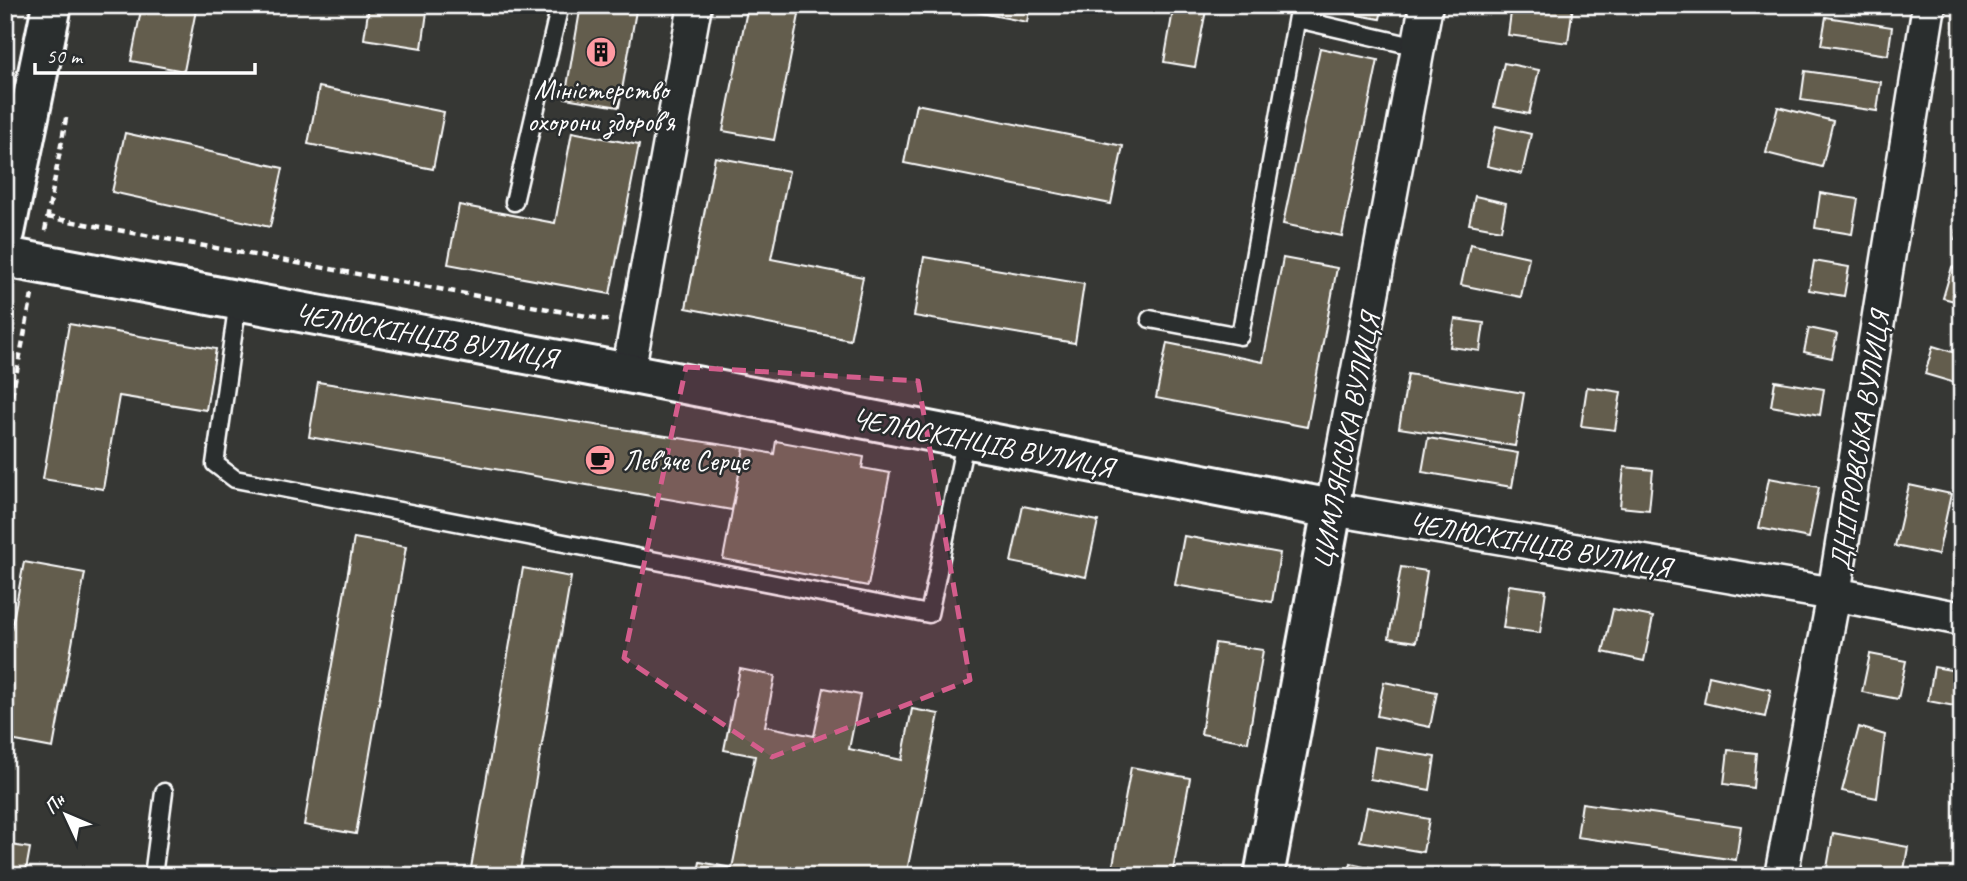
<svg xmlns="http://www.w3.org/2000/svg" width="1967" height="881" viewBox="0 0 1967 881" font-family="Caveat,sans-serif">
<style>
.building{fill:#645d4d;stroke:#fff;stroke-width:2}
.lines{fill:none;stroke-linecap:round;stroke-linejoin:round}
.lane-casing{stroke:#fff;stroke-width:21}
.street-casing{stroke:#fff;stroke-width:37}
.secondary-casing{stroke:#fff;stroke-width:44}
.path{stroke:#fff;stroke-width:4.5;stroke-dasharray:7 5;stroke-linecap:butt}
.lane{stroke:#2a2d2e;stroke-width:16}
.street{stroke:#2a2d2e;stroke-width:32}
.secondary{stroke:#2a2d2e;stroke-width:38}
.marked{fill:#d45d8c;fill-opacity:0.2;stroke:#d45d8c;stroke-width:5;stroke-dasharray:14 9;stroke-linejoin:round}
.labels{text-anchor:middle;stroke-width:5;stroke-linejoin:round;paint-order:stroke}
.poi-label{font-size:28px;fill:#fff;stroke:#2a2d2e}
.street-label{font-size:28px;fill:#fff;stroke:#2a2d2e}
</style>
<rect width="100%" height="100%" fill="#363734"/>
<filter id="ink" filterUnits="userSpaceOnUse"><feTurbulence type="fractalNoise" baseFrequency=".0143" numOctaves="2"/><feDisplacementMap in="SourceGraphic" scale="14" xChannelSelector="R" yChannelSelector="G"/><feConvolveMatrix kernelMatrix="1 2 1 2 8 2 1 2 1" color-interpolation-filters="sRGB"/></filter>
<g filter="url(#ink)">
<path class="building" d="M142,5H197L184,71L131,61Z
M369,5H428L422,48L364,39Z
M581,5H637L619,107L565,98Z
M748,5H801L774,140L723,131Z
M940,5H1030L1027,22Z
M1174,5H1207L1195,67L1164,62Z
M1324,5H1383L1380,19L1324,9Z
M1512,5H1573L1568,43L1508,35Z
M1826,17L1892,27L1888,55L1821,45Z
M1320,48L1378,60L1342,236L1283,224Z
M1504,63L1539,70L1529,114L1494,107Z
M1805,71L1881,82L1877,111L1801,100Z
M319,87L444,112L433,169L308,144Z
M916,104L1123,146L1111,204L904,163Z
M1778,107L1833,121L1822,167L1766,153Z
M1496,126L1531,134L1522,174L1487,166Z
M572,132L639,145L610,294L448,264L459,205L555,223Z
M125,133L283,168L270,227L112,192Z
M715,157L789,171L771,259L863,277L850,340L686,308Z
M1820,193L1858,199L1852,234L1815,228Z
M1475,196L1506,203L1501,230L1469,224Z
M1962,206V241L1955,240Z
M1470,244L1529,257L1521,297L1461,285Z
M924,257L1084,284L1075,343L914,316Z
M1283,258L1337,268L1307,427L1156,398L1167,343L1263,362Z
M1814,261L1849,267L1844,296L1809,290Z
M1952,267L1962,270V303L1943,298Z
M1455,319L1484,323L1480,351L1450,347Z
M69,324L216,349L206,410L119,396L103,489L43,479Z
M1809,328L1837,334L1832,358L1804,352Z
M1933,346L1962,355V385L1925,374Z
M1408,374L1524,393L1515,446L1399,428Z
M1775,381L1824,389L1820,415L1771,406Z
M318,382L744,448L732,510L309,437Z
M1587,387L1621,392L1615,430L1581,426Z
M1428,438L1518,453L1512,487L1422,472Z
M776,441L864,457L862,468L890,473L868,586L723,559L744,448L774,454Z
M1624,467L1653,470L1649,510L1620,507Z
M1769,478L1819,487L1809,538L1759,528Z
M1909,485L1951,494L1938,555L1895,546Z
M1023,506L1098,521L1086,577L1011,562Z
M1184,536L1280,553L1272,602L1175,585Z
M354,538L406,547L356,834L304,825Z
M24,562L85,573L53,748L5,739V663Z
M1401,567L1427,571L1416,642L1389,638Z
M523,568L571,577L519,876H515L471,868Z
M1509,585L1546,590L1540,633L1503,628Z
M1613,609L1653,617L1644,661L1603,652Z
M1215,643L1263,650L1248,742L1201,734Z
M1870,654L1906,661L1898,699L1862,692Z
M1934,667L1962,672L1960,707L1928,701Z
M740,669L775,676L765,726L814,736L824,688L860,695L849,749L902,760L912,709L939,714L906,876H697L700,862L732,868L755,756L724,750Z
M1709,676L1771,690L1765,717L1704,703Z
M1384,682L1437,692L1430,727L1377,716Z
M1859,727L1885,735L1877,798L1842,791Z
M1375,747L1435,757L1430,790L1370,779Z
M1728,750L1756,753L1753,788L1724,784Z
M1131,767L1190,778L1172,876H1111Z
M1582,803L1741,826L1736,860L1577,837Z
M1367,807L1429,819L1423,852L1360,841Z
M1833,833L1908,847L1903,876L1826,874Z
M5,844L30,848L25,876H5Z
M1351,863L1405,875V876H1348Z"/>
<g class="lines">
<g class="lane-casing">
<path id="lane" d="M1297,19L1418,47
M514,202L560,5
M238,301L215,464L235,479L929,614L966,438
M1150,319L1240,336L1299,5
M153,876L164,792"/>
</g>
<g class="street-casing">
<path id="street" d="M1426,5L1332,509L1834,594L1962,619
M628,373L695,5
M1781,876L1834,594L1929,5"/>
</g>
<g class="secondary-casing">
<path id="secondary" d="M5,233L52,5
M5,257L628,373L1332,509L1264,876"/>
</g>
<path class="path" d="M5,30L10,5
M47,217L608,320
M45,231L67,113
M5,431L32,295"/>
<use href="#lane" class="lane"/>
<use href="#street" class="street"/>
<use href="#secondary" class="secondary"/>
</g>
</g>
<path class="marked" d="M686,367L918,381L970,680L772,757L624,658Z"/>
<defs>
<g id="building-disc" transform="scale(1.575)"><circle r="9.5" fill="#ff9aa2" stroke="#2a2d2e"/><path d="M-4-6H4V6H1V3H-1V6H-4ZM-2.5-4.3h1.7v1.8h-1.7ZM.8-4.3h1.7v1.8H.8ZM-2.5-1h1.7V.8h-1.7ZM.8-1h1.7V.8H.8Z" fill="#111"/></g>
<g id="cafe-disc" transform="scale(1.575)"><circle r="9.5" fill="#ff9aa2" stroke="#2a2d2e"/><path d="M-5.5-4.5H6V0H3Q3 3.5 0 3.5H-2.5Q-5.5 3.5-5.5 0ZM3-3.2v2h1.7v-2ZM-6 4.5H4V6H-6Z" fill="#111"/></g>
</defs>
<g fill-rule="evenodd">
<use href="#building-disc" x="601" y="52"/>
<use href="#cafe-disc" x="600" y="460"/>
</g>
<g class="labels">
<g class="poi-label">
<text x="601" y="99">Міністерство<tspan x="601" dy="32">охорони здоров'я</tspan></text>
<text x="623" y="470" text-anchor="start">Лев'яче Серце</text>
</g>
<g class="street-label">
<text transform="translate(426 335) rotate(10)" y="10">ЧЕЛЮСКІНЦІВ ВУЛИЦЯ</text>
<text transform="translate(1345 441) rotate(-79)" y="10">ЦИМЛЯНСЬКА ВУЛИЦЯ</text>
<text transform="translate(1859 441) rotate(-81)" y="10">ДНІПРОВСЬКА ВУЛИЦЯ</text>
<text transform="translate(983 442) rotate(11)" y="10">ЧЕЛЮСКІНЦІВ ВУЛИЦЯ</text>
<text transform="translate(1540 544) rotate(10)" y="10">ЧЕЛЮСКІНЦІВ ВУЛИЦЯ</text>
</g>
</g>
<rect width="1967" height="881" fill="none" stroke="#2a2d2e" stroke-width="28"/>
<rect x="14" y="14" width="1939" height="853" fill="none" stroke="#fff" stroke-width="2.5" filter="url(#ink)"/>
<g transform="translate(66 815) rotate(314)" stroke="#2a2d2e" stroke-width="5" paint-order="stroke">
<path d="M0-5L12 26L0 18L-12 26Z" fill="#ffffff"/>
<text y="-10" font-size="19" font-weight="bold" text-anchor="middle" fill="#ffffff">Пн</text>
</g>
<path d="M35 63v10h220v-10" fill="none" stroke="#ffffff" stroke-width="3.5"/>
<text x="46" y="63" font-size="21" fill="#ffffff" stroke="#2a2d2e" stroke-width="5" paint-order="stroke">50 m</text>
</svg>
